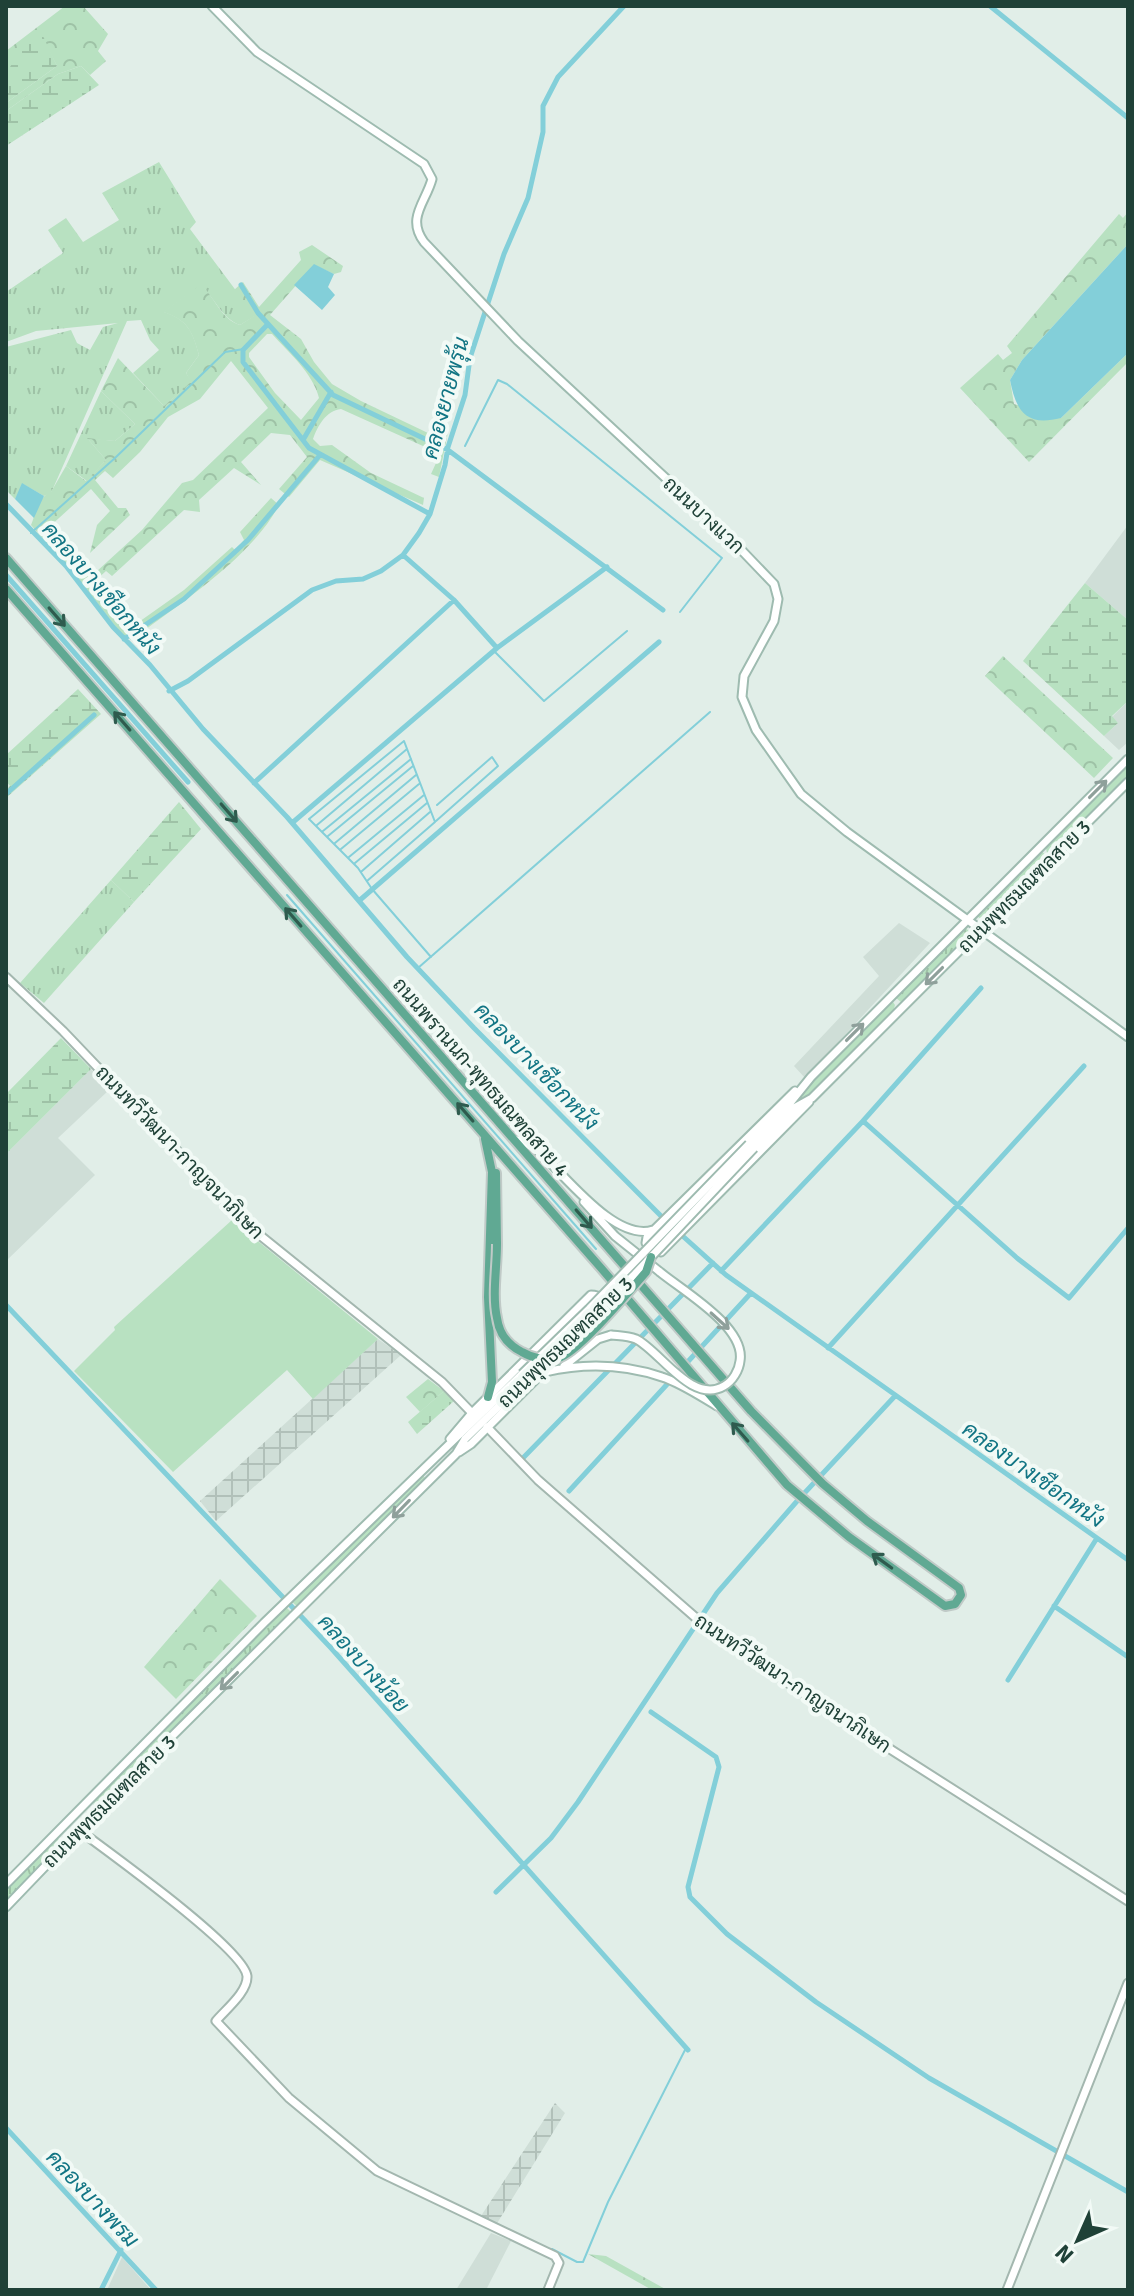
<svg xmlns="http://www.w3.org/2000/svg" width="1134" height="2296" viewBox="0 0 1134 2296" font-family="Signika,Sarabun,sans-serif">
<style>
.built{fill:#cfded7}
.industrial{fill:url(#industrial-grid)}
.grass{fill:url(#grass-tufts)}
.forest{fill:url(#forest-crowns);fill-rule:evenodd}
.wetland{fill:url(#wetland-marsh)}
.pitch{fill:#b8e1c1}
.water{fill:#83cfd9}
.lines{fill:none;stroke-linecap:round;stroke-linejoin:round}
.stream{stroke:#83cfd9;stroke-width:2}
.canal{stroke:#83cfd9;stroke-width:5}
.tertiary-casing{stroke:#a3b7af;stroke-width:11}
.secondary-casing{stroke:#9ebbb0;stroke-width:11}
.primary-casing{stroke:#c0cac7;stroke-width:12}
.tertiary{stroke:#fff;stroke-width:7}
.secondary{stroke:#fff;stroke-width:7}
.primary{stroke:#60a993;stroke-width:8}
.secondary-bridge-casing{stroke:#9ebbb0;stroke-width:11;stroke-linecap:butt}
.primary-bridge-casing{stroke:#c0cac7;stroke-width:12;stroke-linecap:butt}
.secondary-bridge{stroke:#fff;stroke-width:7}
.primary-bridge{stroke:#60a993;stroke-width:8}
.oneway{stroke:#2f5b4e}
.oneway2{stroke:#8fa09b}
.labels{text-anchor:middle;stroke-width:8;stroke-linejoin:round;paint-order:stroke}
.street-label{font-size:20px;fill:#1f4137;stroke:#f2faf6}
.water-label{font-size:22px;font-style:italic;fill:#127584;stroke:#f2faf6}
</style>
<defs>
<pattern id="industrial-grid" width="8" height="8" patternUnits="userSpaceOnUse" patternTransform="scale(2)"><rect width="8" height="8" fill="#cfded7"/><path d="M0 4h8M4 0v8" fill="none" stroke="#b1c0b9"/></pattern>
<pattern id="grass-tufts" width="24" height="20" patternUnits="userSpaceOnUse" patternTransform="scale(2)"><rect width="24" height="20" fill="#b8e1c1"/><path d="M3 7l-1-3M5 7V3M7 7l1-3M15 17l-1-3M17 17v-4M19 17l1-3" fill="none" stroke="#9ec2a6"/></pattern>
<pattern id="forest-crowns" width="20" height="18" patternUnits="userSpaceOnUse" patternTransform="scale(2)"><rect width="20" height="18" fill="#b8e1c1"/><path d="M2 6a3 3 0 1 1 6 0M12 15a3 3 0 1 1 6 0" fill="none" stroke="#9ec2a6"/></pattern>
<pattern id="wetland-marsh" width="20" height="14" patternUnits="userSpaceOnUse" patternTransform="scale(2)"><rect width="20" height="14" fill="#b8e1c1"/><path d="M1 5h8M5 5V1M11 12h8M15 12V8" fill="none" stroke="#9ec2a6"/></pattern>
</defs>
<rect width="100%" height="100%" fill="#e1eee8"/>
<path class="built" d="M1128,525V620L1085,583Z
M1128,701V742L1119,750L1104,736L1118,723L1112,717Z
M899,923L930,943L805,1078L794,1066L879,976L863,957Z
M91,1069L109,1090L58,1138L95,1175L6,1261V1154Z
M491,2233L511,2241L486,2290H456Z
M122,2257L151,2290H107Z"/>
<path class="industrial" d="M378,1339L401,1355L216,1521L200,1501Z
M555,2103L565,2113L496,2225L481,2216Z"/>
<path class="grass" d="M159,162L196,222L190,229L255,316L240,325C222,319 214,297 201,285L164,312C188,320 193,332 199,355L186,373L192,382L164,406L133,373L159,350L150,340L141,320L127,321L51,493L44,496L23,484L15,499L6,490V347L71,330L77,343L90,350L103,327L118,323L36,331L6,342V292L63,253L48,230L66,218L83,242L119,220L102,193Z
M101,391L135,424L115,441L88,439L106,460L87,481L66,466Z
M1128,763V777L1050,854L1047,853L1046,848Z
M1041,851L1047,856L983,921L976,915Z
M111,880L134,902L44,1003L20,983Z
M966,928L971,934L901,1002L896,998Z
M893,1002L895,1005L893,1012L810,1094L795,1103L799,1092Z
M422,1474L425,1478L299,1608L291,1601Z
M285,1606L294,1615L93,1808L94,1801Z
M57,1838L63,1840V1844L6,1902V1890Z"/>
<path class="forest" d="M65,6H83L108,34L98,51L106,61L90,75L81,66L58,74L6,111V103L57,66L42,37L18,57L6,76V51Z
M1128,212V244L1022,360L1010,380L1014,404L1061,418L1128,353V362L1029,462L960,388L998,354L1003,360L1012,353L1007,346L1119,214L1123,218Z
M312,245L343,266L341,272L334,274L314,265L270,315L301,339L314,362L332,384L361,401L428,433L448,432L439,477L431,474L436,463L434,451L341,409C326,411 318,425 313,439L320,446L332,445L371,473L424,498L423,505L320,460L289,497L279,489L307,457L290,435L271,433L241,462L261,485L234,468L199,500L200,512L184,510L112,576L106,571L94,582L103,593L108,590L136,624L184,590L232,547L235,550L244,540L240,532L271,498L279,505C252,557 178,605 131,640L126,635H122L76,576L84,568L80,561L70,570L31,525C36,513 38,497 51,492L66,466L86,481L106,460L87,438L115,441L135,424L101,391L118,358L164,406L191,382L186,373L199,355C192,331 188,320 163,312L201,284C214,297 222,320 240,325L254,316L234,290L243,282L259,307L301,260L299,252ZM267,334H272C289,353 313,373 319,398L301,420L275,393L249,357V353ZM231,361L268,408L193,480L182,483L142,530L96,572C88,568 88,564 83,558C75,547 65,547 54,542L48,528L91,489L110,511L97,525L90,553L130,515L126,508H118L95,480L105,471L113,478L140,452L168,417L200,399Z
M1003,656L1113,758L1094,778L985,676Z
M428,1379L444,1391L420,1412L406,1397Z
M220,1579L257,1616L176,1699L144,1667Z
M588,2254L606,2256L667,2290H652Z"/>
<path class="wetland" d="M43,36L57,66L6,103C6,95 4,84 6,76C11,61 28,41 43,36Z
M81,66L99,85L6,146V111L58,74Z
M1085,583L1128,620V701L1112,716L1118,723L1104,736L1023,661Z
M78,689L101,714L6,798V790L10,786L6,781V755Z
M179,802L201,829L134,902L111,880Z
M61,1038L91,1069L6,1154V1094Z
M444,1391L454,1401L417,1434L408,1422Z"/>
<path class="pitch" d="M232,1220L378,1339L313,1399L287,1370L173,1472L74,1371L115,1330L114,1327Z"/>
<path class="water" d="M1128,244V353L1061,418C1026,427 1016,411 1010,380L1022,360Z
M314,264L334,274L328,287L335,295L322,310L294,285Z
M22,483L44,496L34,518L15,499Z"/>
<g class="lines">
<path class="stream" d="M465,446L498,380L507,384L722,558L680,612
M31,533L115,458L225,352L244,349
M494,651L544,701L627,631
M436,821L498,766L492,757L437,805
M317,825L407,749
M323,831L411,759
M328,836L413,766
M335,843L416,775
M341,849L419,784
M349,857L424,795
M355,863L427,803
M362,871L430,812
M367,881L435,822L404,741L309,819L358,868L372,889L431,957
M287,895L596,1249
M418,968L710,712
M552,2249L577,2262H583L608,2202L686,2048"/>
<path class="canal" d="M990,6L1128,118
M241,285L258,313L333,395L448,450L663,610
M268,324L243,350V362L309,448L430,514
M303,440L331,392
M6,504L66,566L113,627L150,665L203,729L287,817L407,957L474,1028L666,1221L726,1275L1128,1560
M403,555L454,600L497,648
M6,575L188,782
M124,639L184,599L248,540L320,455
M169,691L188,681L312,590L336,581L363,579L381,571L403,555L419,533L430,514L445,465L448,447L465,395L470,358L504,254L528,198L543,132V106L558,77L624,6
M254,783L454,600
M6,794L94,715
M292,823L497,648L607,567
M360,900L659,642
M863,1121L1017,1258L1069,1298L1128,1228
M721,1271L863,1121L981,988
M6,1305L331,1648L688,2050
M828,1348L1084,1066
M523,1458L713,1263
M569,1491L751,1293
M1054,1606L1128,1657
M1008,1680L1097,1538
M651,1712L716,1757L719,1767L688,1887L690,1897L727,1934L816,2002L929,2078L1128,2192
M496,1892L551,1838L578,1802L717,1593L798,1500L895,1396
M6,2128L156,2290
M101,2290L121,2250"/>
<g class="tertiary-casing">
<path id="tertiary" d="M6,977L63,1031L251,1228L442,1382L472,1413
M487,1427L538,1480L703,1624L807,1696L1128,1901
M79,1830C107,1851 244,1949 247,1976C248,1992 225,2010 216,2021L289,2098L377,2171L555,2256L559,2263L548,2290
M1007,2290L1128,1983"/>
</g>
<g class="secondary-casing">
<path id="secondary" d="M212,6L257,52L424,164L432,179C426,202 406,218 424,242L518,341L727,535L774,584L778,599L774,621L744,676L742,697L756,730L801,794L847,832L1128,1037
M795,1091L647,1237L646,1243L651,1249L661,1252L809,1102
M514,1139L526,1143L539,1152C566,1176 615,1242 653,1230
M749,1144L790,1103L811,1077L1128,759
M754,1148L794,1108L812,1098L1128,782
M584,1202L615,1236L660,1272
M564,1366L598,1339L611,1335
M545,1372C584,1363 624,1364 662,1377C681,1383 700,1396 717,1406
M450,1439L472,1413L591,1295C599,1295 606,1300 606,1309L471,1444L459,1452
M6,1884L264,1623L522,1374
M6,1907L126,1782L456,1454L465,1439L526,1380"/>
</g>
<g class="primary-casing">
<path id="primary" d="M6,558L751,1411L823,1484L867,1521L959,1588L961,1595L955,1604L945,1606L849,1537L787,1485L601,1268L6,589
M485,1139L492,1172L488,1297L492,1382L488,1397
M496,1173L497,1244"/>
</g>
<use href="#tertiary" class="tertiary"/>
<use href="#secondary" class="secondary"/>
<use href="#primary" class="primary"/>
<g class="secondary-bridge-casing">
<path id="secondary-bridge" d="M611,1335C620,1336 628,1336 636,1339C660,1351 692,1405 724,1386C733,1381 739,1370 740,1361C746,1327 683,1291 660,1272
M522,1374L589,1309L749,1144
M526,1380L635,1274L754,1148"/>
</g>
<g class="primary-bridge-casing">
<path id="primary-bridge" d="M497,1244C497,1268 492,1295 497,1318C499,1333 508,1345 522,1352C532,1358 546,1361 558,1358C577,1354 630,1290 646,1272L651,1257"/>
</g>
<use href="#secondary-bridge" class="secondary-bridge"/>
<use href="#primary-bridge" class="primary-bridge"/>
</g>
<defs><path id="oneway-shaft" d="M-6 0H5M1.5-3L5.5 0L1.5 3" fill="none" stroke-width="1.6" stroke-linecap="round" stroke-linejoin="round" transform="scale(2)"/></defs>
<g class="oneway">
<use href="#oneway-shaft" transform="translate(57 617) rotate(49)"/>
<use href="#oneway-shaft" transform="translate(122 721) rotate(-131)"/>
<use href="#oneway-shaft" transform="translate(229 813) rotate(49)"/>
<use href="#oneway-shaft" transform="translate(293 917) rotate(-131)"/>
<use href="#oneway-shaft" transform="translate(465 1112) rotate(-131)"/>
<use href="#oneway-shaft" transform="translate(584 1219) rotate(49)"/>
<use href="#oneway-shaft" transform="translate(740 1432) rotate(-131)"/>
<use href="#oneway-shaft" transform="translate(882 1561) rotate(-144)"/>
</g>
<g class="oneway2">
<use href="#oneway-shaft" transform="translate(1098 789) rotate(-45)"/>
<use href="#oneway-shaft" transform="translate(934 976) rotate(135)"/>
<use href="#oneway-shaft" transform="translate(855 1032) rotate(-45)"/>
<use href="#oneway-shaft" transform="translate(720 1321) rotate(42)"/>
<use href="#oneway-shaft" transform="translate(401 1509) rotate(134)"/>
<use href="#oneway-shaft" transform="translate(229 1681) rotate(135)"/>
</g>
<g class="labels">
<g class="street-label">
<text transform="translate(704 515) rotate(43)" y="7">ถนนบางแวก</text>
<text transform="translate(1024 886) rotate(-45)" y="7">ถนนพุทธมณฑลสาย 3</text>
<text transform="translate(481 1077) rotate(49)" y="7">ถนนพรานนก-พุทธมณฑลสาย 4</text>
<text transform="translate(180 1152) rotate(46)" y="7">ถนนทวีวัฒนา-กาญจนาภิเษก</text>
<text transform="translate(565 1342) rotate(-44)" y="7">ถนนพุทธมณฑลสาย 3</text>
<text transform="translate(793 1683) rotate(34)" y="7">ถนนทวีวัฒนา-กาญจนาภิเษก</text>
<text transform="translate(109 1801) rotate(-45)" y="7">ถนนพุทธมณฑลสาย 3</text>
</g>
<g class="water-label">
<text transform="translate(445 398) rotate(-75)" y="8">คลองยายพรุ้น</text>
<text transform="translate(102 588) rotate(49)" y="8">คลองบางเชือกหนัง</text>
<text transform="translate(537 1066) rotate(46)" y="8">คลองบางเชือกหนัง</text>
<text transform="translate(1034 1474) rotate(35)" y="8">คลองบางเชือกหนัง</text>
<text transform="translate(364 1663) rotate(48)" y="8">คลองบางน้อย</text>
<text transform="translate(93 2198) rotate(47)" y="8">คลองบางพรม</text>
</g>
</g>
<rect width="1134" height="2296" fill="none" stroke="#1f4137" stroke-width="16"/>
<g transform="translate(1078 2240) rotate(225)" stroke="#f2faf6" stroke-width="6" paint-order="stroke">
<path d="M0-6L14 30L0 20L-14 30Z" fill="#1f4137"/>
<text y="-12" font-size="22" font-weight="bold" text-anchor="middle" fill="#1f4137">N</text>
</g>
</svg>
